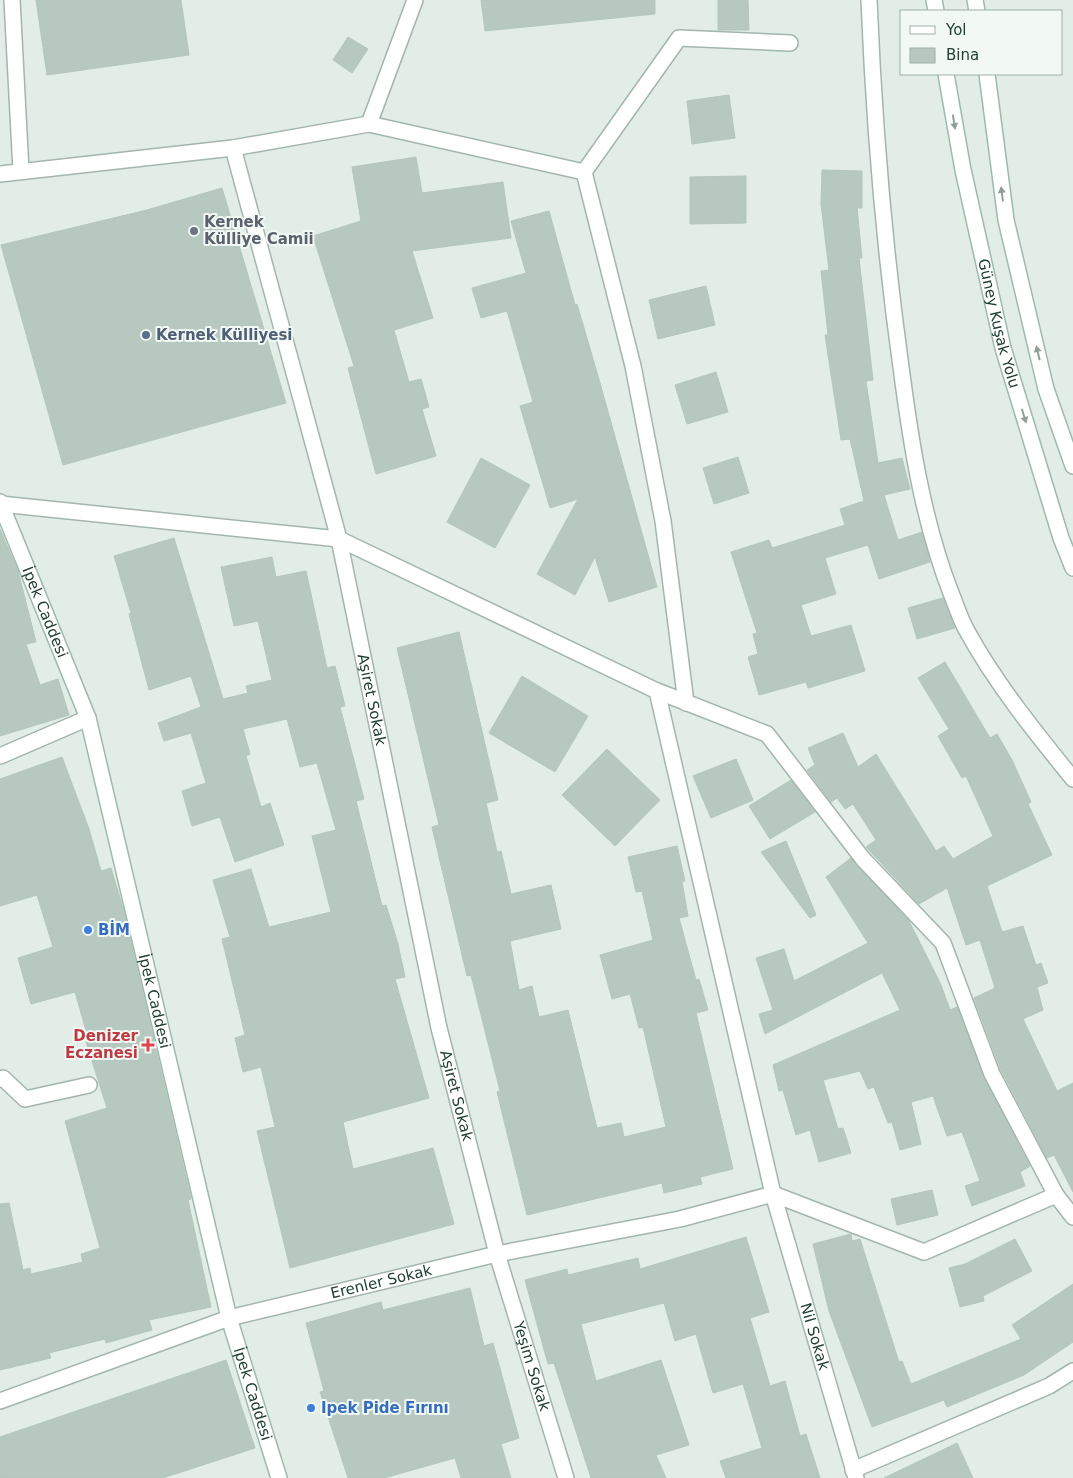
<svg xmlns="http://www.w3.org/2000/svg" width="1073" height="1478" viewBox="0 0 1073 1478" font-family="'DejaVu Sans',sans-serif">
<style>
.building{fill:#b6c8bf;stroke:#b3c7bc}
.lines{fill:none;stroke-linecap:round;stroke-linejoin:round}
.minor-casing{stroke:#a3b6ad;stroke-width:18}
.tertiary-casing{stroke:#a3b6ad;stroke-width:18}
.secondary-casing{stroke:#9ebaad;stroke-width:18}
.minor{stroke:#fff;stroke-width:15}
.tertiary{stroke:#fff;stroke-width:15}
.secondary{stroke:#fff;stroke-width:15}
.oneway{fill:#90a099}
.worship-dot{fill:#6b7280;stroke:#f2f9f5;stroke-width:2}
.service-dot{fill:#5c6f8a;stroke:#f2f9f5;stroke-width:2}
.shop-dot{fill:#3f7fe0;stroke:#f2f9f5;stroke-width:2}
.health-dot{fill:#e0444e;stroke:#f2f9f5;stroke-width:2}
.labels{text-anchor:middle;stroke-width:4;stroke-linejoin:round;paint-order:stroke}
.worship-label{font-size:15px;font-weight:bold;fill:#5b616d;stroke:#f2f9f5;text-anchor:start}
.street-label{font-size:15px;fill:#204033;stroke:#f2f9f5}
.service-label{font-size:15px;font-weight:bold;fill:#4e5e75;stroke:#f2f9f5;text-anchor:start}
.shop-label{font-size:15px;font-weight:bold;fill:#366cbe;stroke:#f2f9f5;text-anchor:start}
.health-label{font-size:15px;font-weight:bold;fill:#be3a42;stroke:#f2f9f5;text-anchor:end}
</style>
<rect width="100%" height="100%" fill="#e1ede6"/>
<path class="building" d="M36,0H181L189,55L47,75Z
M481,0H655V14L485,31Z
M718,0H748L749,30H718Z
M348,37L368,49L352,73L333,60Z
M729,95L735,138L692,144L687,101Z
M416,157L422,193L503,182L511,238L412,251L433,318L394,330L409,382L421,379L429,407L422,409L436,456L376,474L348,368L354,366L313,236L361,221L352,167Z
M822,170L862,171V208H857L862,258H859L873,380L866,381L878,463L902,458L910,489L884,495L898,540L922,532L930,562L879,579L868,545L825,558L836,594L801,605L811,636L851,625L865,671L808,688L806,682L759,695L748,657L758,654L753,634L757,633L731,552L769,540L772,548L845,525L840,509L864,501L850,439L841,440L825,335H828L821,271L829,270L821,204Z
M746,176V223L690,224V177Z
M222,188L286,403L63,465L1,245L147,210Z
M549,211L575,305L577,304L600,383L657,587L609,602L595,557L575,595L537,574L578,499L550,508L520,406L533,402L507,311L481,318L472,288L526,273L511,221Z
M706,286L715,325L658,339L649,300Z
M716,372L728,412L687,424L675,385Z
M738,457L749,493L714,504L703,468Z
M481,458L530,485L495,548L447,522Z
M0,529L18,571L36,642L26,644L40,685L58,679L69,715L0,736Z
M174,538L223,699L248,693L246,686L272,680L258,621L234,626L221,567L272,557L276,577L306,571L327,668L335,666L345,706L340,707L364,799L356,801L382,906L386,905L398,944L405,977L395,979L429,1098L343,1122L353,1169L433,1148L454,1224L290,1268L257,1131L275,1127L261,1067L243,1072L235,1038L245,1035L222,939L230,937L213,880L251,869L269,927L331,912L312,836L336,830L317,763L300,767L287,719L243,729L250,754L246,756L261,807L270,803L284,845L235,862L220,817L192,826L182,791L206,783L191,733L164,741L158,723L201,707L191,676L149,690L129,614L131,613L114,556Z
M943,598L955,628L917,639L908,608Z
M459,632L498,800L486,803L497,852L501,851L511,894L551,885L561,929L510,941L519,990L532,986L539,1017L568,1010L597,1128L621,1123L624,1137L666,1127L643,1027L639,1028L630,994L612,999L600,955L653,940L642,891L636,892L628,857L677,846L685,881L682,882L688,916L679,918L696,980L699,979L708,1010L696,1013L733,1169L700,1177L702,1184L664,1193L662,1183L527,1215L497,1092L500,1091L471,975L467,976L432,827L439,825L397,648Z
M945,662L990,738L997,734L1012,760L1031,802L1028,804L1052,855L987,886L1002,932L1023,926L1036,965L1041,963L1048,983L1037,987L1043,1010L1023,1019L1057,1091L1073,1083V1192L1054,1155L1047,1158L1001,1070L974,998L995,988L980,940L966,945L947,888L919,904L866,847L876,840L853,804L845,809L837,798L831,802L807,770L815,765L808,748L843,733L858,767L876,754L936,851L944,846L953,859L993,836L966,776L962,778L938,736L949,729L918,678Z
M522,676L588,716L555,772L489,733Z
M607,749L660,800L615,846L562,795Z
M62,757L89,829L101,871L111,868L123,908L191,1199L188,1200L211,1307L149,1320L152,1330L106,1343L105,1339L49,1353L51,1358L0,1370V1204L9,1203L23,1270L30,1268L31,1274L83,1262L81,1254L100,1248L65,1121L107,1108L86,1042L89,1041L75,992L31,1004L18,958L53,947L37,895L0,906V779Z
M736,759L753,800L711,818L693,776Z
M791,780L815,812L770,839L749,806Z
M786,841L816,915L810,918L761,852Z
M851,858L909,921L941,985L950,1010L957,1007L984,1078L1030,1166L1020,1172L1025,1186L972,1206L965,1186L980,1181L962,1132L947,1136L933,1096L911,1102L921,1144L900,1150L892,1122L888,1123L874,1087L868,1089L860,1071L823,1080L838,1129L843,1128L851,1153L819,1162L810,1130L796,1135L783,1090L779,1091L773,1065L900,1010L882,973L765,1034L759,1014L773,1010L756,958L784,949L794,981L868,943L826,877Z
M932,1190L938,1215L897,1225L891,1199Z
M851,1234L852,1241L860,1239L899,1362L902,1361L911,1384L1021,1339L1012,1325L1073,1284V1342L1024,1375L947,1407L944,1400L872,1427L829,1311L813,1244Z
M746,1237L769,1312L750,1318L770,1386L785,1381L800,1436L806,1434L820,1478H726L720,1461L762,1448L743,1384L713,1393L696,1334L675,1341L664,1303L581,1324L596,1381L661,1360L689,1445L656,1455L666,1478H591L554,1363L548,1364L525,1280L567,1269L568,1275L638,1258L640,1269Z
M1015,1239L1032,1271L983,1296L984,1301L960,1307L949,1268L965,1264Z
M470,1288L484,1346L493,1343L519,1438L501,1444L511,1478H461L455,1458L384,1478H348L320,1392L324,1391L306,1323L381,1302L383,1310Z
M226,1360L255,1448L163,1478H0V1437Z
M957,1443L973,1478H884Z"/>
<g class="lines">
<g class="minor-casing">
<g id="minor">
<path d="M12,0L21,171"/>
<path d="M369,124L415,0"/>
<path id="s1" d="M233,148L339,539L439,1028L497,1254L566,1478"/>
<path d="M0,174L233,148L369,124L584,172"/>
<path id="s2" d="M0,504L339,539L657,691L773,1194L856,1478"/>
<path d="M657,691L767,734L863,859L943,943L992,1074L1056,1195L1073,1217"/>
<path d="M686,703L663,521L633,366L584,172L679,38L790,43"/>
<path d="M0,756L88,718"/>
<path d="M0,1079L3,1078L25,1099L89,1085"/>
<path d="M773,1194L924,1252L1056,1195"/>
<path d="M853,1470L1049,1386L1073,1371"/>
</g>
</g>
<g class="tertiary-casing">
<g id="tertiary">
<path d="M869,0C874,123 884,246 901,367C911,444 923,521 951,593C956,605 960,619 967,631C996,684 1035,732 1073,779"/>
<path id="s3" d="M0,1401L229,1318L497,1254L680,1219L773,1194"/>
</g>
</g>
<g class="secondary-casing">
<g id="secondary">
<path d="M934,0L936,11"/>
<path d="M975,0L977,11"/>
<path id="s4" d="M946,74L963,170L1003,348L1061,538L1073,568"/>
<path d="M987,74L1006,220L1046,389L1073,466"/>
<path id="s5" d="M0,502L88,718L229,1318L279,1478"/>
</g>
</g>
<use href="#minor" class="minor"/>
<use href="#tertiary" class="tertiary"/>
<use href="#secondary" class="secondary"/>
</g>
<defs><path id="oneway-solid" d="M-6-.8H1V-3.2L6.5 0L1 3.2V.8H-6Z" transform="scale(1.25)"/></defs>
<g class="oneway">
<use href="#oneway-solid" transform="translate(954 122) rotate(81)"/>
<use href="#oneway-solid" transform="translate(1002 194) rotate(-97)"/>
<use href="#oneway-solid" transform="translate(1038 353) rotate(-103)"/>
<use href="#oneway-solid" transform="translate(1024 416) rotate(73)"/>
</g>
<circle class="worship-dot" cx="194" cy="231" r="5"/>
<circle class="service-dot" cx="146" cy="335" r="5"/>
<g class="shop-dot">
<circle cx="88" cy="930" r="5"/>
<circle cx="311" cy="1408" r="5"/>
</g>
<path class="health-dot" d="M145.5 1037.5h5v5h5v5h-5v5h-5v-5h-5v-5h5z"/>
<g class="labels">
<g class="worship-label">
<text x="204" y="227">Kernek<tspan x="204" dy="17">Külliye Camii</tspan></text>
</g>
<g class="street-label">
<text dy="5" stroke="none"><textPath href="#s4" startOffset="255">Güney Kuşak Yolu</textPath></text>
<text dy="5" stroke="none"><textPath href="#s5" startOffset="119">İpek Caddesi</textPath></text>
<text dy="5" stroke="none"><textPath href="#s1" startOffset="569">Aşiret Sokak</textPath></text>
<text dy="5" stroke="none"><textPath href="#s5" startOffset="524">İpek Caddesi</textPath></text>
<text dy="5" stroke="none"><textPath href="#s1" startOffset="974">Aşiret Sokak</textPath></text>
<text dy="5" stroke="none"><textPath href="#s3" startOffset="400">Erenler Sokak</textPath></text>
<text dy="5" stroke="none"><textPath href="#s2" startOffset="1358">Nil Sokak</textPath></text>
<text dy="5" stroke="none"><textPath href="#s1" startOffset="1255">Yeşim Sokak</textPath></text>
<text dy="5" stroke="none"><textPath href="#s5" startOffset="929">İpek Caddesi</textPath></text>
</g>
<g class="service-label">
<text x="156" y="340">Kernek Külliyesi</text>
</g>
<g class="shop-label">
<text x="98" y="935">BİM</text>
<text x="321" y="1413">Ipek Pide Fırını</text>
</g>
<g class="health-label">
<text x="138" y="1041">Denizer<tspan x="138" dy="17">Eczanesi</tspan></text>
</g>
</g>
<rect x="900" y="10" width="162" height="65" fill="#f2f9f5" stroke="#9eafa7"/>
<rect x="910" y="26" width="25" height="8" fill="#ffffff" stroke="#9eafa7"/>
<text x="946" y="35" font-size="15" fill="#204033">Yol</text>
<rect x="910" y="48" width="25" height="15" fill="#b6c8bf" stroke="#9eafa7"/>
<text x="946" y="60" font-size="15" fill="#204033">Bina</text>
</svg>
